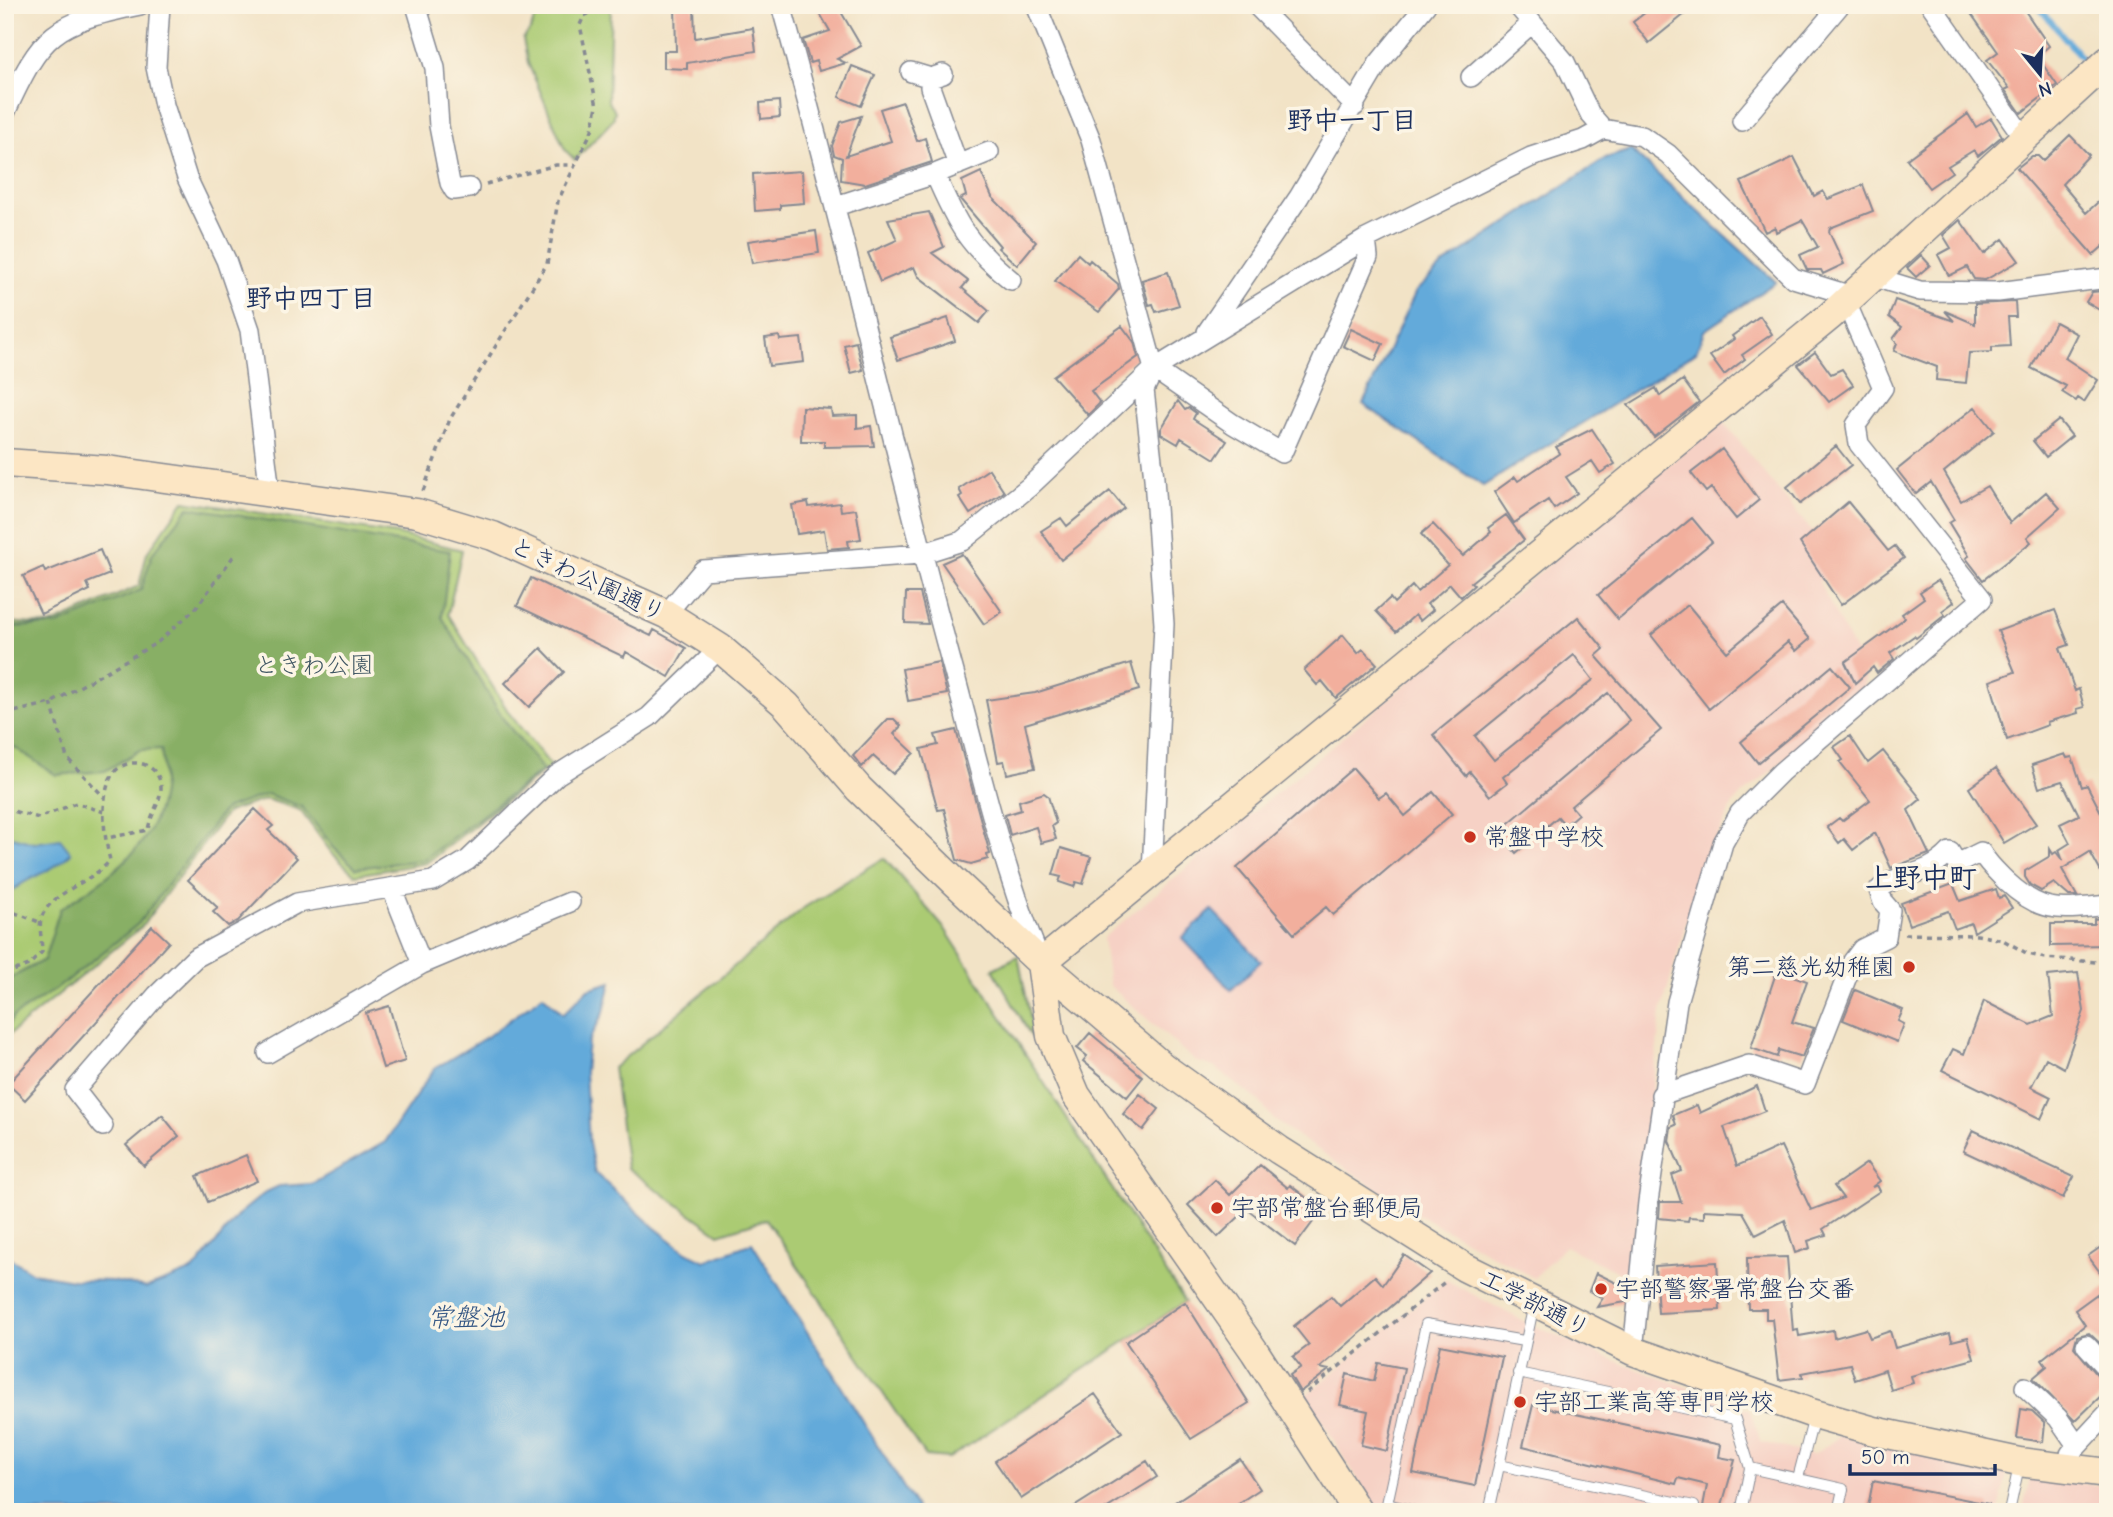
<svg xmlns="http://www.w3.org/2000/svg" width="2113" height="1517" viewBox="0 0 2113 1517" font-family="'Comic Neue','Klee One',sans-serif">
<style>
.built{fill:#f6d1c5}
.green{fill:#abcb73;stroke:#637d68;stroke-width:2}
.forest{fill:#88af65;stroke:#526f62;stroke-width:2}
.water{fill:#64aada;stroke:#406c9c;stroke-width:2}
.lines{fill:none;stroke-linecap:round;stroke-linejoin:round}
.stream{stroke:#64aada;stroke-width:6}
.building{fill:#f2af9d;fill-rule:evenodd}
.lane-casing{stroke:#868992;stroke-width:12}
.street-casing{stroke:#868992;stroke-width:22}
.secondary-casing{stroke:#868992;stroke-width:31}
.path{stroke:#868992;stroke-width:3.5;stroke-dasharray:5 5;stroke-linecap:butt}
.lane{stroke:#fff;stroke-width:10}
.street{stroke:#fff;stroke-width:19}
.secondary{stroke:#fce6c4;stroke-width:28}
.poi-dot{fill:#c8321e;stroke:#fcf5e5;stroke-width:2.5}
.labels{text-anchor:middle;stroke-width:7;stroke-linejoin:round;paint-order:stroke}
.street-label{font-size:24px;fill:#1b2f5e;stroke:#fcf5e5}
.park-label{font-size:24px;fill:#3f5663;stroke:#fcf5e5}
.poi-label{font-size:24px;fill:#1b2f5e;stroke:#fcf5e5;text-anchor:start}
.neighbourhood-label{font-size:26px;font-weight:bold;fill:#1b2f5e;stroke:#fcf5e5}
.water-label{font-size:26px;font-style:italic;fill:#315483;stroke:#fcf5e5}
.quarter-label{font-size:28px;font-weight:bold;fill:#1b2f5e;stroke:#fcf5e5}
</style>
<rect width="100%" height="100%" fill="#fcf5e5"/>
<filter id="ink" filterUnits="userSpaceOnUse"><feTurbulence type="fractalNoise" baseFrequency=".0143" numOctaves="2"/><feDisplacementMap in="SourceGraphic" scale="14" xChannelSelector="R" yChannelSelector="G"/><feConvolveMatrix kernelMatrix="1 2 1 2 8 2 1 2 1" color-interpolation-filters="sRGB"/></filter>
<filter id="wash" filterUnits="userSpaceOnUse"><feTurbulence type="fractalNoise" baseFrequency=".00686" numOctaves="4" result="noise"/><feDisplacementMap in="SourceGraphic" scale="28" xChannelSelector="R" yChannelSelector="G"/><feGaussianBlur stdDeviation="1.57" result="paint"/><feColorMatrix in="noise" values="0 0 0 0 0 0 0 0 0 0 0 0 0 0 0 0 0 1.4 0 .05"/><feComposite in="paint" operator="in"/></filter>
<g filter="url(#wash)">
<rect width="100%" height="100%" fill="#f2e3c6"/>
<path class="built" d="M1722,420L1838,564L1819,582L1866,673L1863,694L1734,802L1700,872L1661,1012L1630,1278L1565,1246L1534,1278L1398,1203L1274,1120L1259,1101L1214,1067L1195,1061L1109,985L1103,938Z
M1446,1280L1523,1321L1625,1365L1750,1410L1761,1442L1813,1455L1840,1436L2007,1473L1998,1512H1378L1306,1395Z
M2030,1479L2108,1486V1512H2022Z"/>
<path class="green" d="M539,5H577L579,11L594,5H611L608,101L615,111L613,120L575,160L565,150L528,63L523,39L531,29Z
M184,501L396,534L462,550L448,614L509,713L551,766L426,863L355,875L331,852L300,810L266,799L227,812L141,927L5,1038V622L50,625L139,586L147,553Z
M884,858L945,929L1185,1302L949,1458L925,1456L766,1219L719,1234L627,1168L613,1068L805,907Z
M1018,956L1034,1035L1031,1036L993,969Z"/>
<path class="forest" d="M189,507L450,551L442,617L504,720L543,770L423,860L356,868L334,848L302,807L267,794L225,809L138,924L66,982L13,1017L5,1031V981L44,960L60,909C123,868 175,833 161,749L140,750L105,771L56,775L5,741V627L57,625L141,590L152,554Z"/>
<path class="water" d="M1631,150L1776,282L1704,331L1696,352L1483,486L1363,404L1416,291L1443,265L1606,158Z
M5,835L34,843L60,839L71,853C53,873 24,877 5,897Z
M1212,910L1261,961L1231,990L1182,938Z
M611,982L604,1012L588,1042L585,1072L589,1143L595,1173L654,1227L686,1252L705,1261L752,1243L919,1512H409L395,1507L358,1512H5V1255L33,1273L73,1280L112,1281L147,1288L194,1270L239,1214L266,1192L279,1186L312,1184L385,1142L434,1069L488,1036L543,995L563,1014L588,989Z"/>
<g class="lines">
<path class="stream" d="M2037,5L2087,64
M2105,84L2108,87"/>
</g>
<g id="blocks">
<path class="building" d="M675,5H694L695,38L753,28L756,51L687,63V69L664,68V51H676Z
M815,5H837L861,46L837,59L846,63L819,71L816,61L810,63L803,40L830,31Z
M1655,5H1696L1649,43L1633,22Z
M1965,5H2021L2049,46L2037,56L2057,85L2021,113L2005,90L2009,88L1987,60L1998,52Z
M852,66L875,75L861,106L839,97Z
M779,101L780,117L761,119L760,103Z
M903,102L917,141L925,138L932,162L865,184L841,180L842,158L834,155L832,146L841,122L861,116L846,156L891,141L880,109Z
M1968,114L1976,127L1991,118L2002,136L1978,156L1974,150L1948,166L1952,172L1929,188L1907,159Z
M2070,135L2089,155L2062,184L2086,213L2108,193V242L2093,255L2017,168L2032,156H2038L2043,161Z
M1794,157L1814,196L1823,191L1828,199L1863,185L1873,211L1830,228L1829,232L1844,264L1823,274L1821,270H1807L1800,255L1818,247L1802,220L1776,232L1775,227L1765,232L1741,182Z
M802,171L804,203L780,205V209L755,211L753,174Z
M981,172L992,197L1036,242L1017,265L998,248L1000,246L960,199L966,196L962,181Z
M929,212L944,247L932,253L968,281L962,288L989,311L979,323L918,276L914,267L880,282L868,253L897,240L888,219Z
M1960,220L1984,254L2003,239L2019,261L1985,280L1974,279L1967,267L1949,276L1938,255L1951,248L1943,235Z
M816,231L819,253L752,263L748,241Z
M1078,254L1088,263L1090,260L1118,284L1119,289L1099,312L1055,281Z
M1921,255L1930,265L1916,277L1907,268Z
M1168,272L1179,305L1156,312L1153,304L1149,305L1142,280Z
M2103,291L2108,294V315L2086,302L2092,292Z
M1895,300L1954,321L1945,311L1975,324V304L2015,302L2016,317H2008L2010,346L1992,347V352L1969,353L1966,383L1936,380L1937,367L1894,351L1897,343L1893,339L1902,327L1889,317Z
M1760,316L1772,334L1742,355L1745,359L1724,375L1710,356L1734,339L1732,336Z
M948,318L955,341L898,360L890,337Z
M2055,322L2077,334L2065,358L2098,380L2084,402L2078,398L2076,401L2062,392L2066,386L2031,368Z
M1122,326L1134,342L1138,357L1091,391L1100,403L1088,415L1053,376Z
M1351,329L1383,344L1375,361L1343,346Z
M779,336L780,340L801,338L804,362L769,366L765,338Z
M856,342L863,370L851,373L844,345Z
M1815,352L1831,374L1842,369L1853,385L1829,402L1798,365Z
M1683,380L1699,402L1654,437L1628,405L1656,388L1660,396Z
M1178,401L1185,410L1189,408L1196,413L1193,419L1227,441L1215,459L1181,438L1178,444L1161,434V429Z
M802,407L831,409L832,416L857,415V428L871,426L874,446L824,447V441H801Z
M1975,407L1994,431L1944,472L1961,501L1987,486L2010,523L2046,492L2060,508L2027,537L2031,542L1983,580L1966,558L1969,556L1949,523L1954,520L1931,482L1916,494L1897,470Z
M2059,420L2072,436L2046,457L2033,441Z
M1592,429L1615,464L1600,473L1592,461L1566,477L1577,493L1554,509L1548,500L1514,523L1494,492L1515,477L1518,481L1560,453L1556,447Z
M1836,446L1851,465L1800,504L1787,487Z
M1722,449L1759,500L1736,519L1711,488L1706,492L1691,473Z
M989,469L1004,492L970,514L959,497L962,495L959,489Z
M1110,491L1124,508L1061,560L1041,531L1061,518L1067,526Z
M808,502L809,507L840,503L841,511L856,509L861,539L848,541L849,547L827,549L824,530L797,534L792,505Z
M1848,502L1888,551L1895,546L1904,558L1841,605L1800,543Z
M1506,515L1524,540L1471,582L1474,585L1461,597L1450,584L1427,604L1433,610L1420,621L1415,615L1396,632L1376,611L1390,598L1394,603L1412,586L1417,592L1448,565L1421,534L1433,524L1463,556L1491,532L1488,528Z
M1692,518L1712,542L1618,619L1598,595Z
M100,550L110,574L87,583L90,590L41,614L23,576L43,567L45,572Z
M962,554L1002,612L984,624L942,563Z
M531,578L651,636L654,630L686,648L669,677L626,652L624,657L517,606Z
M1938,580L1954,602L1942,611L1945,615L1916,638L1914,636L1890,653L1894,659L1877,673L1873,667L1855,683L1845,662L1905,618L1902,614L1924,598L1920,592Z
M906,593H920L928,624L905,623Z
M1688,605L1727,652L1782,606L1810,639L1796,651L1788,642L1709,709L1651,635Z
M2055,610L2069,645L2060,648L2075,691L2079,689L2084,707L2077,709L2078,713L2047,722L2048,725L2007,740L1990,681L2015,672L1998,631Z
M1578,617L1604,649L1596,656L1661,730L1571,806L1578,814L1565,825L1558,817L1516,853L1498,832L1630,721L1608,693L1503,777L1507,783L1490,796L1470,772L1466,776L1433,735ZM1574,655L1593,680L1494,760L1475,736Z
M1343,635L1358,653L1363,649L1377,664L1336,698L1322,681L1317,685L1304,670Z
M541,648L564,672L529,707L505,683Z
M939,662L947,694L908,701L902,669Z
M1131,663L1139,690L1025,724L1035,768L1007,774L1004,761L998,762L986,700L1035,693Z
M1832,666L1850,687L1758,763L1741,742Z
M888,719H894L901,726L894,734L914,753L893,774L873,756L862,767L853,756Z
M956,730L990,854L987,855L988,859L971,864L957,860L944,809L938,810L921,749L938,745L935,735Z
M1850,736L1868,763L1883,751L1921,799L1908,810L1929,854L1891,868L1875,833L1853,850L1844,839L1839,843L1827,827L1839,818L1842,821L1870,800L1840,762L1843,760L1834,747Z
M2065,754L2067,758L2072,757L2082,787L2087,785L2108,826V885L2090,852L2062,869L2077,896H2069L2054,883L2041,891L2030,885L2025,877V871L2050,856V849L2053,854L2056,852L2063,861L2059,850L2070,843L2060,824L2079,815L2062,781L2039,788L2032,765Z
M1353,768L1379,798L1386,793L1405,816L1433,792L1452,814L1333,915L1326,907L1294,934L1237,868Z
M1996,768L2036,824L2004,843L1969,788Z
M1044,793L1048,796L1056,823L1052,826L1056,839L1041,843L1036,827L1010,835L1005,815L1021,810L1019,801Z
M255,809L273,826L268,830L297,858L238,921L228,926L213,912L218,908L188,880Z
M1061,848L1091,857L1083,884L1076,882L1074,887L1059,882L1061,877L1053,875Z
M1953,884L1960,901L1996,889L1999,898L2004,896L2012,908L1974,932L1971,923L1955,929L1948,911L1909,925L1901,903Z
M2108,917V945L2051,946V924H2094V919Z
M152,926L169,942L25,1100L8,1084Z
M1777,970L1807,981L1792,1022L1814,1028L1802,1057L1779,1050L1777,1057L1751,1048Z
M2078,973L2084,1011L2064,1068L2046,1058L2031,1087L2051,1097L2041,1119L1942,1070L1953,1049L1964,1054L1984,1001L2031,1025L2053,1016L2048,976Z
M1855,990L1903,1010L1898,1021L1904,1024L1897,1042L1843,1020Z
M389,1006L405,1061L383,1068L366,1013Z
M1090,1033L1143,1077L1127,1097L1083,1061L1087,1056L1077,1048Z
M1757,1086L1765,1111L1724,1127L1737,1166L1781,1146L1811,1210L1843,1198L1834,1186L1867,1163L1880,1181L1872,1187L1877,1185L1880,1191L1823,1229L1826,1235L1808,1241L1810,1248L1795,1253L1785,1220L1756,1235L1743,1212L1704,1210V1218L1689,1217L1688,1221L1659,1218L1660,1202H1681L1672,1175L1682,1171L1669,1141L1671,1127L1676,1125L1673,1115L1697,1105L1700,1113Z
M1140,1094L1159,1109L1143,1130L1123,1114Z
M162,1115L179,1136L144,1166L126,1145Z
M1973,1130L2074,1177L2063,1198L1963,1151Z
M246,1155L257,1181L208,1202L197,1176Z
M1260,1165L1288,1188L1290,1185L1322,1210L1295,1246L1247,1209L1218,1237L1188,1205L1215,1180L1230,1195Z
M2108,1242V1283L2088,1256Z
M1404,1255L1430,1273L1320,1368L1329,1370L1300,1392L1290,1375L1301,1367L1293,1357L1309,1345L1294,1326L1331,1296L1340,1306L1375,1276L1383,1285Z
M1787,1257L1793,1331L1798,1330L1799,1336L1833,1330L1834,1338L1866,1329L1870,1338L1890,1331L1895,1348L1950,1333L1952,1341L1968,1337L1974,1359L1911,1376L1913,1383L1891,1390L1885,1370L1855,1380L1850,1364L1802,1373L1803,1377L1779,1380L1772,1319H1766V1309H1748L1747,1258Z
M1717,1262L1720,1310L1658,1313L1655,1266Z
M1596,1273L1619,1284L1618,1290L1626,1294V1302L1597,1307L1603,1298L1589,1291Z
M2108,1286V1351L2089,1333L2077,1336L2074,1347L2099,1377L2108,1381V1389L2075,1421L2033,1378L2047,1366L2042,1359L2085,1325L2075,1310Z
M1185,1302L1249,1403L1191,1439L1126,1342Z
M1440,1345L1502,1357L1475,1486L1413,1473Z
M1378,1363L1404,1368L1387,1451L1361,1445L1368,1411L1340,1405L1347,1374L1374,1381Z
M1095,1394L1122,1432L1021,1499L995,1461Z
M1533,1405L1721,1445L1719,1457L1735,1460L1720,1512H1702L1707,1485L1678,1478L1676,1484L1523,1446Z
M2021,1409L2032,1411L2045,1423L2043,1442L2017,1438Z
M1240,1459L1260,1489L1225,1512H1160Z
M1147,1461L1157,1477L1101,1512H1066Z
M1873,1481L1989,1504L1988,1512H1867Z"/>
</g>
</g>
<g filter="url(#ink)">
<use href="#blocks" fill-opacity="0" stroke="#868992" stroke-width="2"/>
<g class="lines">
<g class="lane-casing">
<path id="lane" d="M1518,1373L1735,1419L1750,1468
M1499,1465L1694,1506
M1798,1478L1814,1417
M1418,1512L1387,1504L1426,1324L1524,1341
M1489,1512L1534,1304
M1741,1512L1750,1468L1843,1489L1838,1512
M2009,1512L2019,1466"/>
</g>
<g class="street-casing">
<path id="street" d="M160,5L156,67L164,105L187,178L226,260L250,330L270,492
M416,5L435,68L439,126L450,183L454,190L469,188
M781,5C844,228 894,454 955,676C980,770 1002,865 1038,955
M1036,5L1091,140L1154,369L1233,424L1282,453L1368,257L1366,239
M1256,5L1355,106
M1517,5L1565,62L1590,114L1603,129
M1931,5L2024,138
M911,72L931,78
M943,74L931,78L930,87L958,165
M1471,77L1532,23
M5,113C42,32 53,23 140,5
M1742,121L1840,5
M935,174C957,225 968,245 1011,280
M836,206L935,174L989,152
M1874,277L1920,291L1998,292L2108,278
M1207,332L1299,197L1378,64L1426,5
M666,614L703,570L921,554L962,541L1029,487L1154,369L1366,239L1531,157L1583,140L1603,129L1642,136L1668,154L1793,278L1852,296
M1152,872L1164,624L1154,478L1144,390L1152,373
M392,889L422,964
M268,1053L422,964L570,902
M1661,1095L1749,1065L1805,1084L1853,961L1862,949L1886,937L1890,910L1883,902L1879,890C1898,871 1925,879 1950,852L1957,864L1981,852C1988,864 1996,871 2006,881C2042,915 2061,910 2108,905
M103,1126L75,1090L157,995L195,958L297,903L433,881L468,860L557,775L649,717L720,648
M2086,1345L2108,1369
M1633,1351L1648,1202L1677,1002L1723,843L1740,813L1781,772L1982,599L1859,444L1856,425L1883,388L1846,302
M2025,1387L2058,1418L2076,1444
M2070,1454L2108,1413"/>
</g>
<g class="secondary-casing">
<path id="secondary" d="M5,463L107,470L417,513L493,536L666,614L720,648L786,705L859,789L954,881L1041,963L1163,1067L1279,1150L1464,1267L1633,1351L1811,1413L1874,1431L2019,1462L2108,1473
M1041,963L1830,316L2108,61
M1041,963L1051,1036L1076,1095L1255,1352L1358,1512"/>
</g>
<path class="path" d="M486,184L556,165H576
M423,491L450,419L547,264L558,201L592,130L597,106L580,25L584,16L606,5
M51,703L67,758L105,798
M5,714L51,703L158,642L196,608L235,554
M5,809L39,818L76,803L104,812
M5,909L39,922
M1905,934L1977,935L2003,940L2028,954L2045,958L2108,963
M5,974L29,965L42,952C42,942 39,928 41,919C49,892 94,882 110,860C104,836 100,803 110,779C121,754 160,759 161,788C161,801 150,816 148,830L107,838
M1307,1392L1446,1281"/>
<use href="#lane" class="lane"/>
<use href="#street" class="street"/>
<use href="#secondary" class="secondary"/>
</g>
</g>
<g class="poi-dot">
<circle cx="1470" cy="837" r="7"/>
<circle cx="1909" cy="967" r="7"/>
<circle cx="1217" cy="1208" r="7"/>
<circle cx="1601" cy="1289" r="7"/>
<circle cx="1520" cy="1402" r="7"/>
</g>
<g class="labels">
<g class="street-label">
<text transform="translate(588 579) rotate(25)" y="8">ときわ公園通り</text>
<text transform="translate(1535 1303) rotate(27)" y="8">工学部通り</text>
</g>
<g class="park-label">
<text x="314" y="673">ときわ公園</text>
</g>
<g class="poi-label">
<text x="1484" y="845">常盤中学校</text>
<text x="1895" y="975" text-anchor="end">第二慈光幼稚園</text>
<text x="1231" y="1216">宇部常盤台郵便局</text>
<text x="1615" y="1297">宇部警察署常盤台交番</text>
<text x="1534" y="1410">宇部工業高等専門学校</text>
</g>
<g class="neighbourhood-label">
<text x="1352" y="129">野中一丁目</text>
<text x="311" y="307">野中四丁目</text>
</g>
<g class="water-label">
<text x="466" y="1326">常盤池</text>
</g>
<g class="quarter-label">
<text x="1921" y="887">上野中町</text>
</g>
</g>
<rect width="2113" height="1517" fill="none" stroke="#fcf5e5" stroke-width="28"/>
<g transform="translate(2040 74) rotate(162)" stroke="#fcf5e5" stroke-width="5" paint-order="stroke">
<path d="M0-5L12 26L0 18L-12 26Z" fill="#1b2f5e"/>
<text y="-10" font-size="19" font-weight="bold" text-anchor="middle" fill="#1b2f5e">N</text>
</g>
<path d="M1850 1464v10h145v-10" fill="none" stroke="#1b2f5e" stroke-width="3.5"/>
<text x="1861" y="1464" font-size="21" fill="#1b2f5e" stroke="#fcf5e5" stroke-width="5" paint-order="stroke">50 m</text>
</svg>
